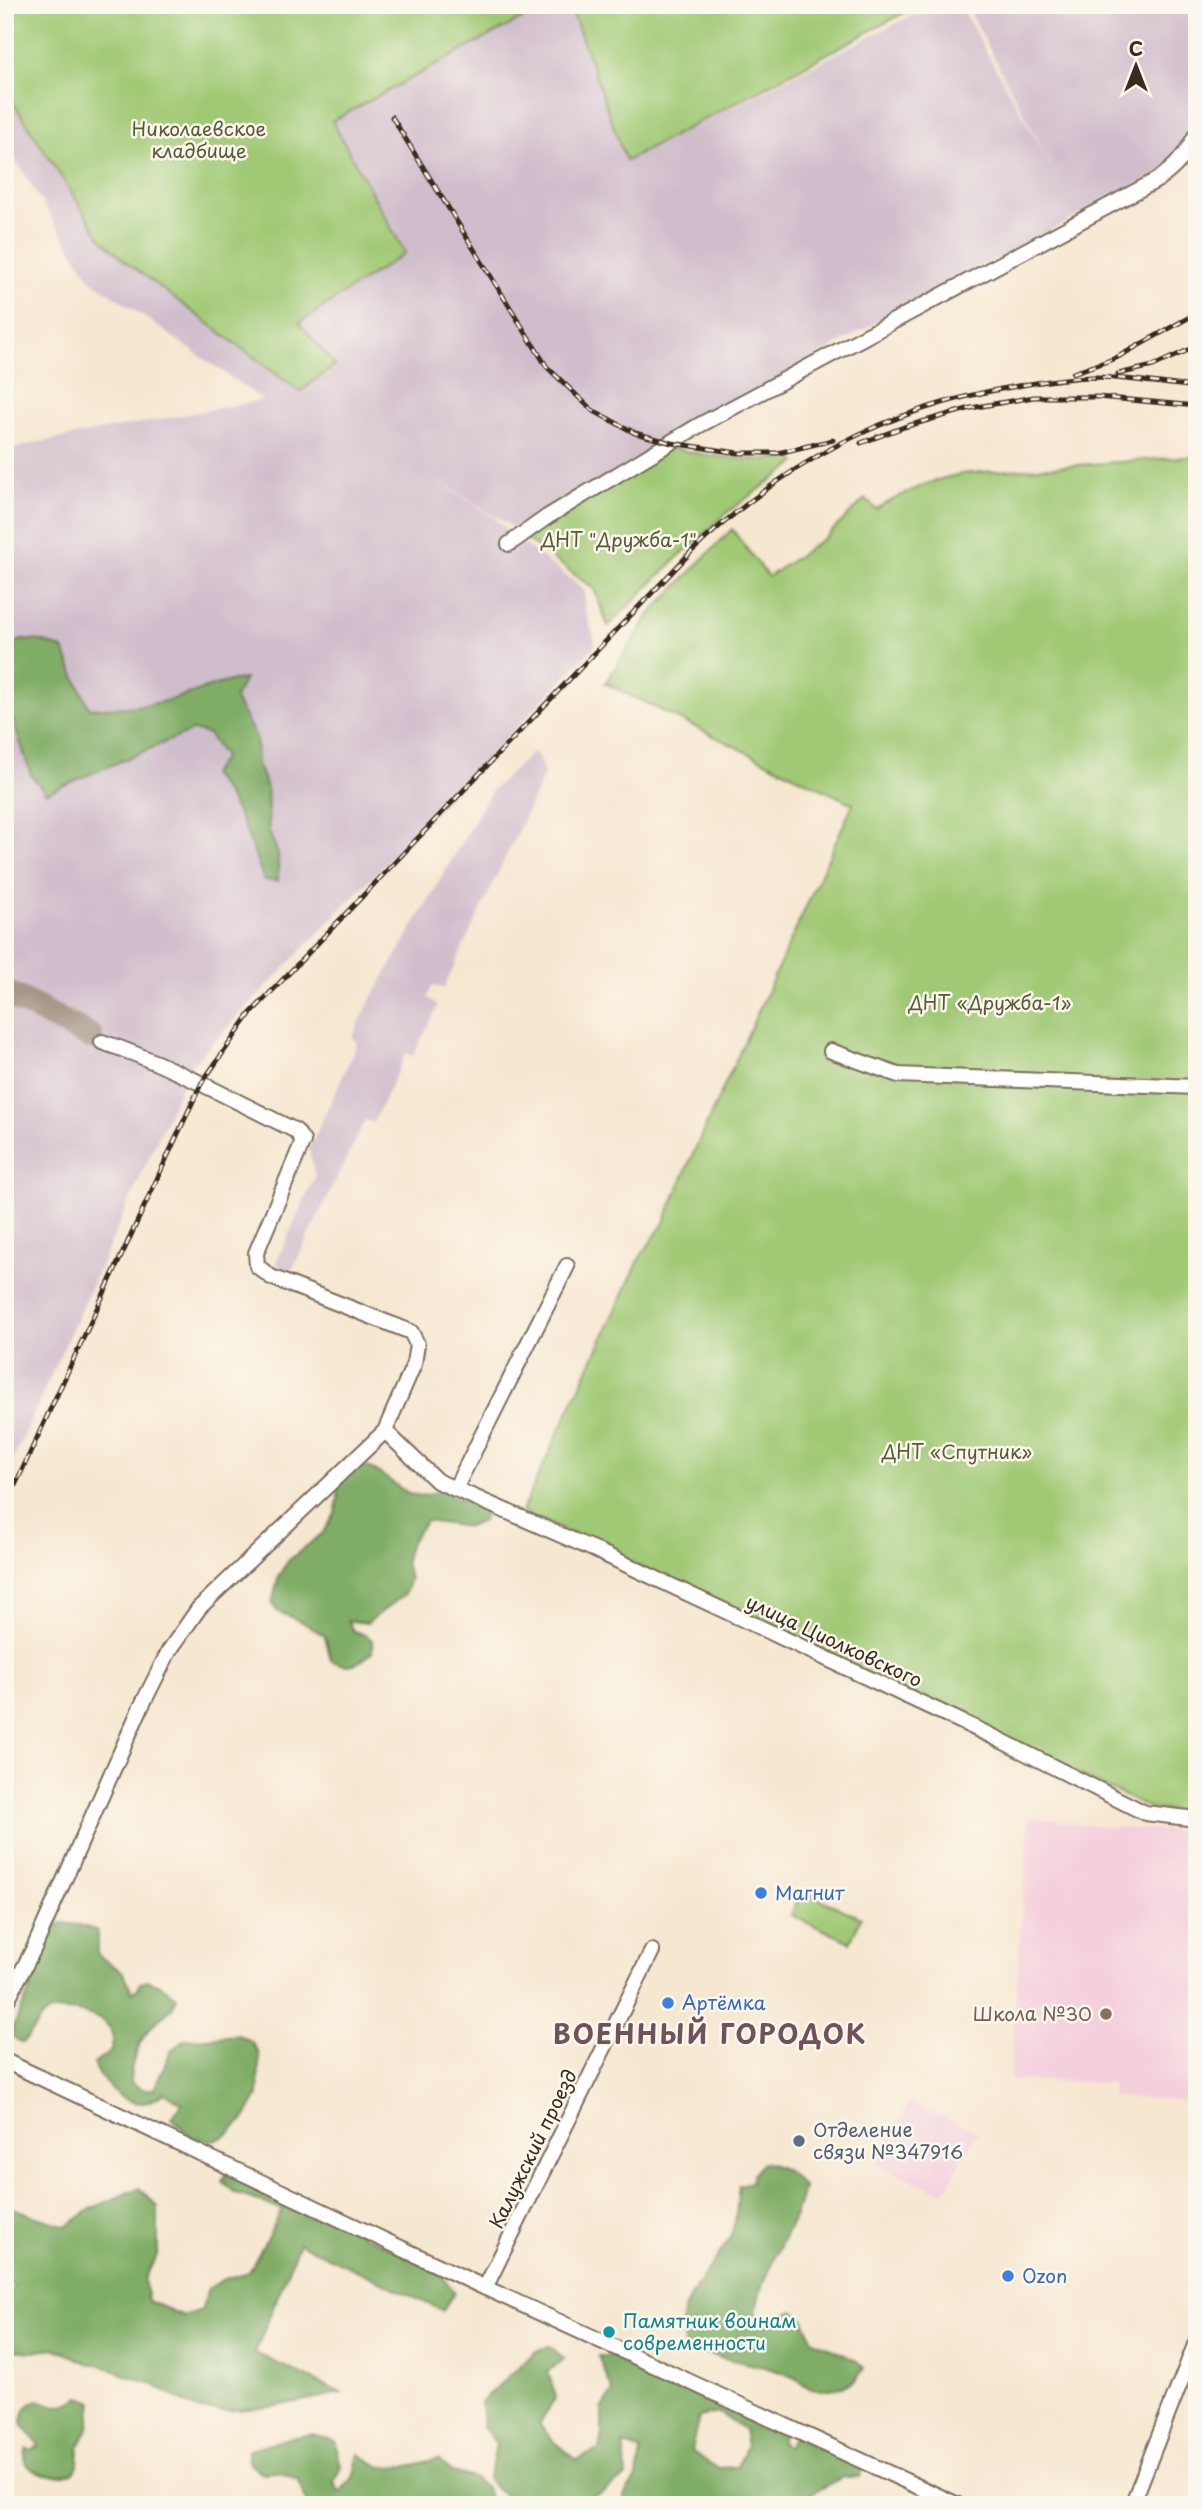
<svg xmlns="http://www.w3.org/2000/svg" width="1202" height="2510" viewBox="0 0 1202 2510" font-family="'Playpen Sans',sans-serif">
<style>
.built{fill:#f4cfdc}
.industrial{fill:#d0bdcc}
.green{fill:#a0c975;stroke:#6e7a4a;stroke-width:2}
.forest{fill:#80ad66;stroke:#5e6c42;stroke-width:2;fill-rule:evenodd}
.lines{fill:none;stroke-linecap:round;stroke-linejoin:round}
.taxiway{stroke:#988877;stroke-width:26}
.minor-casing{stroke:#7c6c5c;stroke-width:18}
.minor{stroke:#fff;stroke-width:14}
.rail-casing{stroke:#3b2a1e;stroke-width:5}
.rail{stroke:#fbf7ec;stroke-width:2.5;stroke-dasharray:8;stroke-linecap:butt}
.shop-dot{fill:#3f7fe0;stroke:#fbf7ec;stroke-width:2.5}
.education-dot{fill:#8d6e63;stroke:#fbf7ec;stroke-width:2.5}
.service-dot{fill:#5c6f8a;stroke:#fbf7ec;stroke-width:2.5}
.culture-dot{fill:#0f9aa8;stroke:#fbf7ec;stroke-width:2.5}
.labels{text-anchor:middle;stroke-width:5;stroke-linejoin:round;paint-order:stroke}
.park-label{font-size:19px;fill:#595a38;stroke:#fbf7ec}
.street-label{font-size:19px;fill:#3b2a1e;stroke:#fbf7ec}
.shop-label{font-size:19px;fill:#366cbe;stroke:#fbf7ec;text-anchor:start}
.education-label{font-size:19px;fill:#785e54;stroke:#fbf7ec;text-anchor:end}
.service-label{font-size:19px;fill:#4e5e75;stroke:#fbf7ec;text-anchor:start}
.culture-label{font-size:19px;fill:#0d838f;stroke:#fbf7ec;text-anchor:start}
.district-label{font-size:26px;font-weight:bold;letter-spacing:2px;fill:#70525b;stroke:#fbf7ec}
</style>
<rect width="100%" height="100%" fill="#fbf7ec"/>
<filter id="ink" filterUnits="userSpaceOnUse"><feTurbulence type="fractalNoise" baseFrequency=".0143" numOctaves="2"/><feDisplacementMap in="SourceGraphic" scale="14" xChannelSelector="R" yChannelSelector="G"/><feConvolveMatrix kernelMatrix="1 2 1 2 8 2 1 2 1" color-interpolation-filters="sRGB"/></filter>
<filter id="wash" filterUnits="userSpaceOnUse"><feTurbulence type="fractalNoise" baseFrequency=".00686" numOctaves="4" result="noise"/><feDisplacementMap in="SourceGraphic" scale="28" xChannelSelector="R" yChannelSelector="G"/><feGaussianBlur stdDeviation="1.57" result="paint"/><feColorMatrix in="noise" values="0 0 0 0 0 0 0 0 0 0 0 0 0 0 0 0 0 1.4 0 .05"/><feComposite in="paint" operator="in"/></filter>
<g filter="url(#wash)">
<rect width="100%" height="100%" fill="#f6e7d0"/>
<path class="built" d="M1029,1817L1104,1827L1197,1831V2101L1111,2097L1112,2083L1010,2080Z
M909,2102L978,2132L944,2193L877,2166Z"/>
<path class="industrial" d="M547,5H570L626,161L932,5H960L1057,176L966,5H1197V126L1172,166L859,332L515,529L414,465L492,516L515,537L584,589L585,609L596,645L190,1066L5,1478V451L40,442L263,400L90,279L5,143V90L101,238L125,261L300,391L298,323L328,119L343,115Z
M533,752L539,759L544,775L444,988L432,986L428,997L438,1006L413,1056L406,1053L373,1123L365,1120L291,1272L275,1264L315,1177L309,1149L356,1047V1041L352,1038L368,1005L492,790Z"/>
<path class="green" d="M5,5H547L332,121L405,253L299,323L335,365L300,392L125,261L101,238L5,90Z
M570,5H919L626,161Z
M671,448C712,457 751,463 793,457L796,463L729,511L676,559L608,626L594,589L522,536Z
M1197,456V1812L1152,1809L522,1511L641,1256L664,1223L688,1165L853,804L605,683L652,612L732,529L768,577L827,536L865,499L876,509C906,492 935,477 970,473Z
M802,1891L861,1918L850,1942L791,1915Z"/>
<path class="forest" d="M22,640L42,641L63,649L89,708C119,708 147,707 176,698C200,691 220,681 245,679L234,698L256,737L257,764L267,788L269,831L278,854V881L264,880C250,842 240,805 211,775L224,757L208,734L194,730L46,793L31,775L5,696V647Z
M356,1465C391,1467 403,1511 439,1490L485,1510L483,1521L468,1527L426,1521C410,1540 399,1556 410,1579L404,1595L367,1623L348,1621L353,1631L366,1635L373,1641L372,1652C359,1665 347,1669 331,1660L325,1636L302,1622L277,1611L272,1603L279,1575L288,1561L324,1532L335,1514L338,1499L337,1484Z
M61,1923L79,1925L98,1931V1955L124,1973L132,1992L138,1989L139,1984L148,1980L160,1985L177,1997C169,2017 166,2011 153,2025C140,2038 130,2064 130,2082L142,2089H154L171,2051L185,2040L238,2035L251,2041L259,2054L258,2096L245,2118L228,2134L215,2141L192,2138L172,2118L182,2103L164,2093C159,2096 153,2100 148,2102C124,2108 103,2084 94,2064L111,2051C112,2046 114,2039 113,2035C109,2015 67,2007 51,2012C36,2017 34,2035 22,2043L10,2035L37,1973L34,1948L41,1933Z
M763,2162C780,2166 792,2172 803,2187C795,2233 761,2265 756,2314L763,2325L772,2324L782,2314L794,2311L803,2318L812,2339L857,2361L864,2368L855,2381C844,2386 830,2390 818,2390C807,2390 804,2382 795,2378C761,2362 721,2361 685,2347C686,2338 681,2329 682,2320C683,2298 718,2260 729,2239C738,2221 736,2204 739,2185L751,2182L753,2174Z
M230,2168L440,2273L454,2292L443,2311L299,2243L255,2353L341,2393L271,2407L225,2411L198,2410L153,2384L132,2378L99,2364H90L54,2348L33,2352L5,2349V2309L14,2286L5,2281V2205L39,2218L67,2226L91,2209L139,2188L158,2207V2253L144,2280L148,2301L184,2316L201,2310L209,2288L225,2279L249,2272L282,2210L235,2193L222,2181Z
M549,2346L564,2358L548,2372L556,2397L539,2424L553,2441L576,2460L599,2450L602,2433V2409L613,2392L598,2356H618L785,2424L781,2442L787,2448L794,2436L862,2469L859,2477H844L788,2505H626L624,2496L637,2477L641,2451L623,2444L627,2476L603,2492L574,2503L546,2498L516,2503L496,2489L487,2478L493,2461L496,2443L483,2427L481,2402L536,2351ZM719,2413L744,2430L747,2446L737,2467L717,2468L691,2451L699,2417Z
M80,2397L93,2402L89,2426L79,2447L78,2466L73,2473C54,2478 38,2478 25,2462L26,2449L32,2450L39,2445L22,2424C23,2410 26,2405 38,2400C59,2408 60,2409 80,2397Z
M313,2434L335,2441L341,2466L334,2483L340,2492L353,2478L359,2454L381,2467L408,2466L438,2459L452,2472L473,2478L486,2487L491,2505H308L297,2479L278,2472L261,2473L248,2461L247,2451L289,2438Z"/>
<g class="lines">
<path class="taxiway" d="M5,992L90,1036"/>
</g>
</g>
<g filter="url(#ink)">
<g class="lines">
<g class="minor-casing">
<path id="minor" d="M509,544L547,517L698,426L1157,180C1177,167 1186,154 1197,133
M831,1051L898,1075L1197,1087
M385,1431L437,1481L593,1549L994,1737L1145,1813L1197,1819
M455,1489L567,1266
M5,2004L34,1948L140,1709L169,1651L199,1608L385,1431L414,1364L417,1344L411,1332L271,1277L257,1266L256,1253L303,1141L296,1131C233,1100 169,1064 102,1042
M5,2061L477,2284L958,2505
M485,2288L652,1951
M1132,2505L1197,2340"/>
</g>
<use href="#minor" class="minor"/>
<g class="rail-casing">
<path id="rail" d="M392,117L547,367L592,410L635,433L672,443L738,453H778L833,440
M1073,373L1116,358L1197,313
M1118,374L1153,366L1197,346
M861,443L904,427L971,408L1034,397H1097L1197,406
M5,1507L201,1084L250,1014L691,552C785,463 884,409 1012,387C1039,382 1068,377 1096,377C1129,378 1164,384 1197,387"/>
</g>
<use href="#rail" class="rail"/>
</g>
</g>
<g class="shop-dot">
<circle cx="761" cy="1893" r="7"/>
<circle cx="668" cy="2003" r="7"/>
<circle cx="1008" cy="2276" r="7"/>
</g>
<circle class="education-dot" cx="1106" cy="2014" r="7"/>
<circle class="service-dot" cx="799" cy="2141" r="7"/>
<circle class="culture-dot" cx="609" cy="2332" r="7"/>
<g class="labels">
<g class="park-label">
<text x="199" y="136">Николаевское<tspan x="199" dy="22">кладбище</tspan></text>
<text x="619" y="547">ДНТ "Дружба-1"</text>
<text x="990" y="1010">ДНТ «Дружба-1»</text>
<text x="957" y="1459">ДНТ «Спутник»</text>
</g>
<g class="street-label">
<text transform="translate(834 1641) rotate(25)" y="7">улица Циолковского</text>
<text transform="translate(533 2149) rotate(-64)" y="7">Калужский проезд</text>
</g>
<g class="shop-label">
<text x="775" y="1900">Магнит</text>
<text x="682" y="2010">Артёмка</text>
<text x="1022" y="2283">Ozon</text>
</g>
<g class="education-label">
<text x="1092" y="2021">Школа №30</text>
</g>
<g class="service-label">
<text x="813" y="2137">Отделение<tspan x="813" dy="22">связи №347916</tspan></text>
</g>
<g class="culture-label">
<text x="623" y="2328">Памятник воинам<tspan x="623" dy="22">современности</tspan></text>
</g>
<g class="district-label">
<text x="710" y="2044">ВОЕННЫЙ ГОРОДОК</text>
</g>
</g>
<rect width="1202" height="2510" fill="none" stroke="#fbf7ec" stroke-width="28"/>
<g transform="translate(1136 66)" stroke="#fbf7ec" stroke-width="5" paint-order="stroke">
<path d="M0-5L12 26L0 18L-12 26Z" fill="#3b2a1e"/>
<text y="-10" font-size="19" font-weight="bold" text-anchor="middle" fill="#3b2a1e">С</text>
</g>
</svg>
